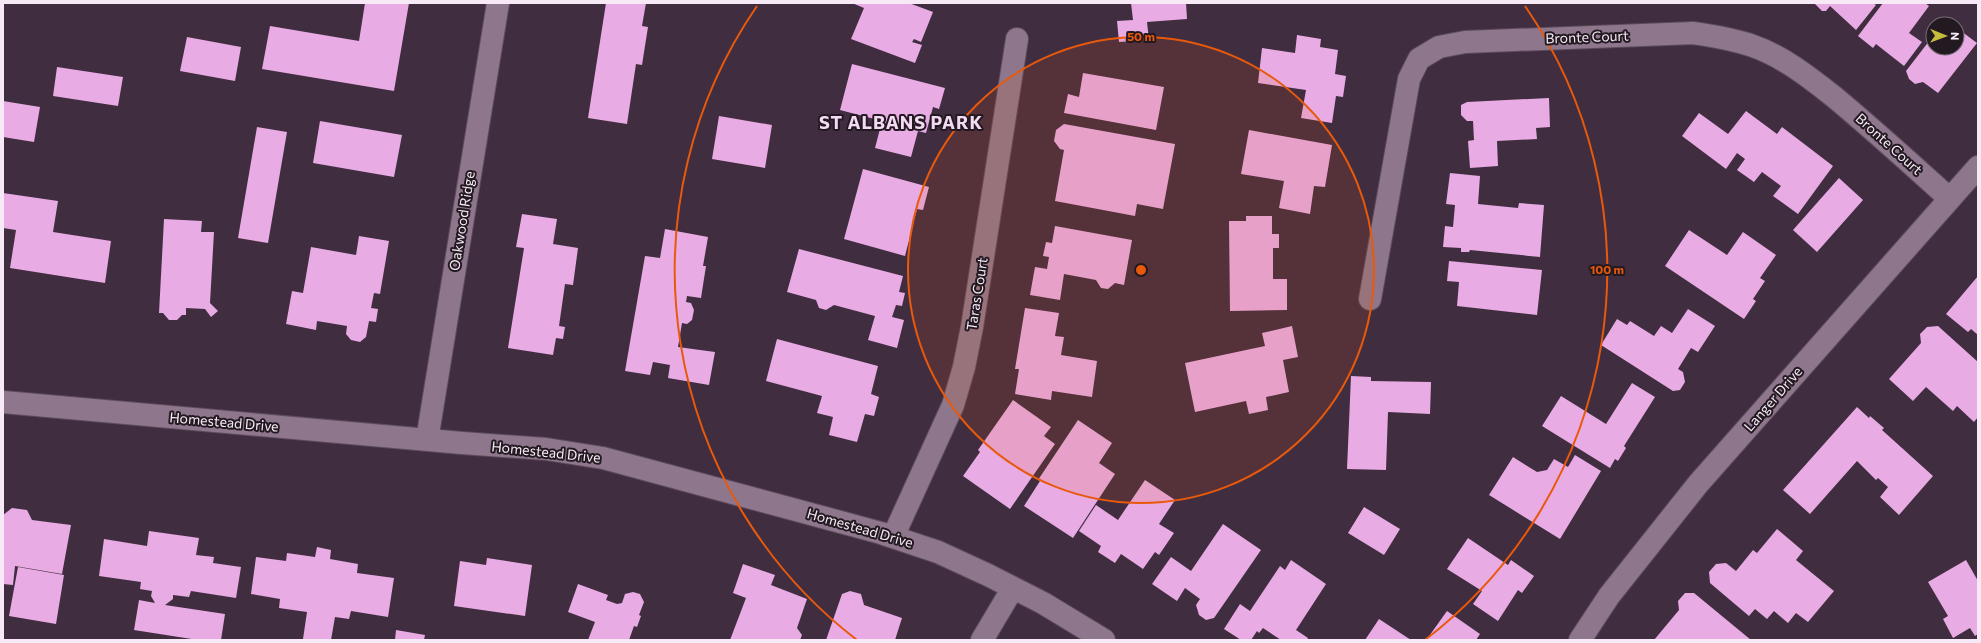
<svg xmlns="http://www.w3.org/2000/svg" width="1981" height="643" viewBox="0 0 1981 643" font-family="Commissioner,sans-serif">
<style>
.building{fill:#e8abe4}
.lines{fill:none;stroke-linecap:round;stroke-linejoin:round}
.minor-casing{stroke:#5d4c5c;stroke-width:24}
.minor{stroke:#8e778c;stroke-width:22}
.ring{fill:none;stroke:#e8590c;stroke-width:2}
.labels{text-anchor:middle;stroke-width:4;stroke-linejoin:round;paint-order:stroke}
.street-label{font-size:14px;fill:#f7eaf6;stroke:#221921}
.district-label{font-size:18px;font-weight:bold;letter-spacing:1px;fill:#f4daf2;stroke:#221921}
.centre{fill:#e8590c;stroke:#221921;stroke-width:2}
.ring-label{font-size:12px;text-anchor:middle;font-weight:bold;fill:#e8590c;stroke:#221921;stroke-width:4;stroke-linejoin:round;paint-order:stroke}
</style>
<rect width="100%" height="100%" fill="#412d40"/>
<path class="building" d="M365,3H409L394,91L262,69L270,26L359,41Z
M606,3H646L642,26L648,27L642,65L636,64L627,124L588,118Z
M852,3H909L933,12L921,42L914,39L912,42L922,45L915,63L851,39L864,8Z
M1131,3H1186L1187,19L1147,22L1149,40L1119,42L1117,21L1133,20Z
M1814,3H1873L1876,5L1856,30L1830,6L1826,11H1822Z
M1883,3H1925L1929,6L1909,33L1922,42L1904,66L1876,44L1873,48L1858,36Z
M1957,28L1977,43L1938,93L1923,82L1915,84L1909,79L1906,71L1933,36V48H1957Z
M1297,35L1321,39L1320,47L1338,50L1335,74L1346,76L1343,97L1336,96L1332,123L1301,118L1306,90L1258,83L1262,48L1295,53Z
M187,37L241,47L235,81L180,71Z
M852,64L945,88L939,109L933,107L926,133L918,131L911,157L875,148L882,121L840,110Z
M57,67L123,77L118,106L53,96Z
M1083,73L1164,87L1156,130L1064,113L1068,94L1079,97Z
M1549,98L1550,127L1536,128L1537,139L1497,141L1498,166L1470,168L1468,141L1474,140L1473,121H1467L1461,115V105L1467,102Z
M3,101L40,107L34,142L3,137Z
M1746,111L1777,134L1782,127L1833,166L1798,214L1773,196L1781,186L1762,172L1754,182L1737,170L1745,159L1737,153L1726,169L1682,136L1699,113L1728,134Z
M719,116L772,125L765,168L712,159Z
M320,121L402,135L394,177L313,163Z
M1064,124L1175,144L1163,209L1137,204L1135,216L1055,201L1064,150L1060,149L1054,141L1056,130Z
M257,127L287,132L268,243L238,238Z
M1249,130L1332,145L1325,187L1314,186L1310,214L1279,208L1284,181L1241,174Z
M863,169L929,187L923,210L917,209L905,256L844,239Z
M1450,173L1480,176L1478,204L1518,208L1519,203L1544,205L1540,257L1470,250L1469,252H1461V248L1443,247L1445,226L1453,227L1455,205L1446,204Z
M1839,178L1863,200L1817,252L1793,230Z
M3,193L58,201L53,232L111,241L105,283L10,268L16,230L3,228Z
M522,214L557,219L553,244L578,248L573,285L565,284L559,326L565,327L563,339L556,338L553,355L508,348L524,248L516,247Z
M1246,216H1272V234H1279V248H1273V279H1287V310L1230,311L1229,221H1246Z
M164,219L202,221L201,232H214L210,303L218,311L211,317L205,309L186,308V315H182L177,320H169L163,313H159Z
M1055,226L1132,240L1124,285L1115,283L1108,289L1101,288L1096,280L1064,274L1060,300L1030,295L1035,267L1047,269L1049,257L1043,256L1046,242L1052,243Z
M665,229L708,237L703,266H706L701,298L687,296L686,302L691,303L694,310L692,320L687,324L682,323L678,347L715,352L709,385L668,378L670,365L653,362L650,375L625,371L645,256L660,258Z
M1689,230L1727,255L1743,232L1776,255L1760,278L1765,281L1753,299L1756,301L1744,319L1665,266Z
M359,236L389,241L380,294L374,293L371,308L378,309L376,322L369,321L366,337L360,342L351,340L346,334L347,326L317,321L316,330L286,324L292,291L303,293L311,247L356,255Z
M799,249L903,276L899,292L905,293L902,306L896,305L892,317L904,320L897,348L868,340L875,316L834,305L826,310L819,308L816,300L787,292Z
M1449,261L1542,270L1537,315L1457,306L1459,282L1447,281Z
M1978,276V335L1971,329L1968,332L1946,314Z
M1025,308L1059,313L1055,336L1064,337L1061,355L1097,361L1092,397L1052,391L1051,400L1015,394L1019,369H1015Z
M1688,309L1715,326L1698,352L1691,348L1678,369L1683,372L1685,382L1680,390L1673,391L1601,345L1617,319L1627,325L1630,321L1654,336L1661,326L1672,333Z
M1292,326L1298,357L1283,360L1289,392L1266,397L1268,410L1249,414L1246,401L1195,412L1185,363L1265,346L1262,333Z
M1938,326L1978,362V417L1974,422L1957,406L1953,411L1926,387L1913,401L1889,379L1921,343L1920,334L1927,327Z
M777,339L878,366L871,394L879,397L874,416L865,414L857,442L829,435L833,417L817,413L822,396L766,381Z
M1351,376L1371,377V381L1431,382L1430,414L1388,412L1386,470L1347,469Z
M1632,383L1655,397L1624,446L1626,448L1618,461L1615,459L1610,468L1542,426L1561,396L1606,424Z
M1013,400L1051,427L1044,436L1055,444L1010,509L963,476L980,452L978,450Z
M1857,407L1869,418L1870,416L1884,428L1882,430L1933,476L1899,515L1880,497L1888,487L1878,478L1876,480L1857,461L1810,514L1783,490Z
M1078,420L1112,443L1099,463L1115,474L1073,538L1024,506L1040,481L1038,480Z
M1575,455L1601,471L1560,539L1489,495L1513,457L1537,472L1547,470L1554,459L1568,467Z
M1145,480L1175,500L1159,524L1174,533L1159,555L1155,552L1143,569L1121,554L1115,563L1098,552L1101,546L1079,531L1096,505L1118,520Z
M1364,507L1400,529L1384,555L1348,533Z
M12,508L27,510L32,520L71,525L62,574L15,566L13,585L3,584V515Z
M1223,524L1261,550L1214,618L1206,620L1199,615L1196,605L1200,599L1185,588L1177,601L1152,584L1171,557L1191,571Z
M1777,529L1803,551L1796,560L1834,591L1808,622L1796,613L1788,623L1774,611L1767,619L1755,609L1749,616L1710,583L1709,572L1716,564L1726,563L1736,571L1753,550L1757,553Z
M149,531L199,538L196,555L214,557L213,563L241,567L236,598L191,591L189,597L173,595V599L165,605L225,614L221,640H198L134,630L139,600L155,603L151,596L152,591L140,589L141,582L99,576L104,539L147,546Z
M1468,538L1508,565L1511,560L1534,576L1522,593L1518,590L1498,621L1473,604L1482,591L1447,569Z
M317,547L331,550L330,559L358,564L357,573L394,578L388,617L351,611L349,619L335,617L331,640L303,639L307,612L279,608L280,599L251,594L256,557L286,561L287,553L315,557Z
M487,558L532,565L525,616L454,606L460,561L486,565Z
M1291,560L1326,584L1296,630L1308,638L1307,640H1281L1263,628L1259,633L1257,631L1251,640H1241L1224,629L1240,604L1250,611L1280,566L1285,570Z
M1966,560L1978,581V634L1975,636L1970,628L1953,638L1943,619L1948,616L1928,582Z
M743,564L775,575L771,585L807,599L797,628L802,635L800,640H730L746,598L733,593Z
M18,567L64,575L56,624L9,616Z
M578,584L608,595L606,600L617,604L622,603L625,594L633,592L640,594L644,602L639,615L641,616L637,627L634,626L629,640H588L595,622L568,612Z
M850,591L861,594L864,605L902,618L895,640H826L842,594Z
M1685,593H1694L1751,640H1654L1679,610L1678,601Z
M1447,611L1480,634L1476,640L1427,639Z
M1379,619L1411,640H1365Z
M396,630L425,635L424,640H395Z"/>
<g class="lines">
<g class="minor-casing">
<path id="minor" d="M1370,299L1409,79L1419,59L1439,47L1465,42L1693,33C1714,36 1733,39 1753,46C1782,56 1809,77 1833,96C1873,129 1911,164 1950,199
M3,402L462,443L546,449L603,458L881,533L938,552L988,575L1043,603L1104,640
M427,440L498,3
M893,537L953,405L964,367L972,327L1017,39
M982,640L1013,588
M1580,640L1609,596L1698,484L1978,167"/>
</g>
<use href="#minor" class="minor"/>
</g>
<circle cx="1141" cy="270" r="233" fill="#e8590c" fill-opacity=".12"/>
<g class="ring">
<circle cx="1141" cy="270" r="233"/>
<path d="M857 640A466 466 0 0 1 757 6M1525 6A466 466 0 0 1 1425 640"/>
</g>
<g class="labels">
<g class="street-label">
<text transform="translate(1587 37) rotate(-2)" y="5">Bronte Court</text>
<text transform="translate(1889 144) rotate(42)" y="5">Bronte Court</text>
<text transform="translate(462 221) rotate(-81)" y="5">Oakwood Ridge</text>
<text transform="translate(977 294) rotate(-81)" y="5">Taras Court</text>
<text transform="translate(1773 399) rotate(-49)" y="5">Langer Drive</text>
<text transform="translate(224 422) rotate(5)" y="5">Homestead Drive</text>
<text transform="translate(546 452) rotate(6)" y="5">Homestead Drive</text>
<text transform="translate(860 528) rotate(16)" y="5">Homestead Drive</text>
</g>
<g class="district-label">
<text x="901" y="129">ST ALBANS PARK</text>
</g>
</g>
<circle cx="1141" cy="270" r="6" class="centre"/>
<g class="ring-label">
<text x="1141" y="41">50 m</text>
<text x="1607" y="274">100 m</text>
</g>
<rect width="1981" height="643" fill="none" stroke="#f7eaf6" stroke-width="8"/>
<g transform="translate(1945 36) rotate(91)"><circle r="19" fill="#221921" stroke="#776d76"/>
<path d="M0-3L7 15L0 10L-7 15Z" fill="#c6bc3c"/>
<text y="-6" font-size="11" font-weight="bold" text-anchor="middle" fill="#f7eaf6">N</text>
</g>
</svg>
